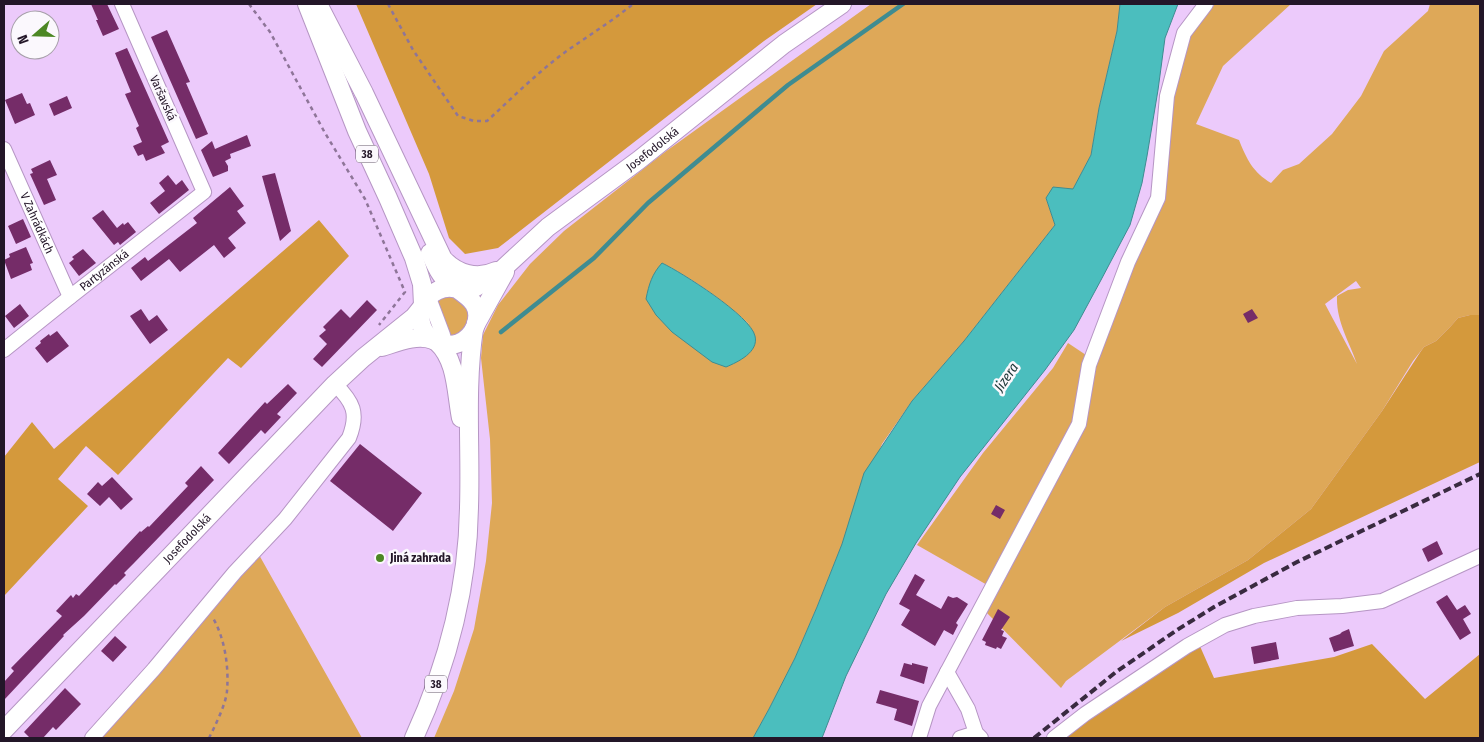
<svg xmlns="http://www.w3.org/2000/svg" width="1484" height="742" viewBox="0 0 1484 742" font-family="'Fira Sans Condensed',sans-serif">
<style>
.green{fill:#dea858;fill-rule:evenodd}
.forest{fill:#d4993c}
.water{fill:#4bbebe;stroke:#3f8c91}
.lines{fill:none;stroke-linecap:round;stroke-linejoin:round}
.stream{stroke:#3f8c91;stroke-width:4.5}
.building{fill:#752c68}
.minor-casing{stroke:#b696c4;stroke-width:16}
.major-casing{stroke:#b696c4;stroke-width:20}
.path{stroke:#8e7598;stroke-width:2.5;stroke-dasharray:4 4;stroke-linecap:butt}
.minor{stroke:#fff;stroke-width:14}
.major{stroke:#fff;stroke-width:18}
.rail{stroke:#392a40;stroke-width:4;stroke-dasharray:8 4;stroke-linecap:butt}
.poi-dot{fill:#4c8724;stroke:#fbf8fd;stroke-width:2}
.labels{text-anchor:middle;stroke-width:5;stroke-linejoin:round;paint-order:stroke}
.shield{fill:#fbf8fd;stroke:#645a68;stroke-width:1}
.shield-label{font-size:11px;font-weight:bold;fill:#231628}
.street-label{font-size:12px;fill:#231628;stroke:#fbf8fd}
.poi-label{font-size:12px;font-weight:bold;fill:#231628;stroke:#fbf8fd;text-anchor:start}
.water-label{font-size:14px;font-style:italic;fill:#1c3636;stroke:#fbf8fd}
</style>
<rect width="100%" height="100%" fill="#eccafb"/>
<path class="green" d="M871,4H1120L1117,31L1099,108L1091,155L1073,189L1046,198L1055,225L964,341L912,401L882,444L817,607L795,658L769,709L753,738H434L454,691L474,629L486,561L492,503L490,439L481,358L483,335L498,305L530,264L564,231L665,152ZM662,263C692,278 724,301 749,324Z
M1215,4H1291L1223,66L1196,124L1239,140C1247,160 1253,172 1271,183L1283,170L1299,164L1332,134L1361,96L1384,51L1428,11L1430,4H1480V315H1470L1458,318L1450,327L1436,341L1424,347L1413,361L1382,411L1311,509L1248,560L1165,607L1066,681L1061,688L985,611L996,590L917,545L983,453L1053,368L1068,343L1095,361L1114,310L1164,200L1171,102L1190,36ZM1356,281L1361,288L1348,290L1337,296C1336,321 1349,341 1357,364L1325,304Z
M455,296L467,307L469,319L464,329L460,333L448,336L434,301L438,298Z
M258,553L362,738H96Z"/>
<path class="forest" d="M356,4H817L764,41L498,248L465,254L449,238L429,174Z
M319,220L349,256L241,368L228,358L118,475L86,446L58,479L88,506L4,596V457L32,422L54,449Z
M1470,315H1480V462L1264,563L1178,613L1121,641L1165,607L1248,560L1311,509L1382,411L1421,351L1424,347L1436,341L1450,327L1458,318Z
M1199,644L1214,678L1334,657L1372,644L1425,699L1480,654V738H1059Z"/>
<path class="water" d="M1120,4H1178L1165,38L1158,90L1147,156L1142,183L1130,225L1101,280L1074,330L1045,370L960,477L916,543L886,594L846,676L822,738H753L769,709L795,658L817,607L842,544L864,473L912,401L964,341L1055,225L1046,198L1053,187L1073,189L1091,155L1099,108L1117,31Z
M662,263C681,272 751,316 755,336C759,352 738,362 726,367L712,362L672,332L656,315L646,299C649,284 652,274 662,263Z"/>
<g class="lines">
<path class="stream" d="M501,332L594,258L648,203L788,85L903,4"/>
</g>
<path class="building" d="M91,4H107L119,29L103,36L96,20H98Z
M167,30L190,82L186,83L208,134L196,139L151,37Z
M127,48L169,142L161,146L165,153L146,161L143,154L138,156L133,146L142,142L136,128L139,126L125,94L131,92L115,53Z
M22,93L27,104L30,103L35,115L15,124L5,100Z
M67,96L72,108L54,116L49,104Z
M247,135L251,146L230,154L231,158L225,161L228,166V171L213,177L201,150L212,141L215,149Z
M50,160L57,175L47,179L56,200L44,205L30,174L33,173L31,169Z
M275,173L291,231L280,241L262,176Z
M168,175L176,185L182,180L189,190L159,214L150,203L165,191L159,183Z
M230,187L244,206L237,211L246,223L228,238L236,248L224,258L214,245L180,272L169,259L141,281L131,268L145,257L148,261L197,223L193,218Z
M103,210L117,228L123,223L124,225L128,222L136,232L120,245L118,242L114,245L92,218Z
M23,219L31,237L16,244L8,226Z
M26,247L33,263L30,264L32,270L11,279L4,260L10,257L9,254Z
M83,249L96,263L79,276L69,263L74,259L72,257Z
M367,300L377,310L322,367L313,359L327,344L319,336L326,330L323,327L341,309L350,318Z
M20,304L29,316L14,328L5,316Z
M141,309L149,321L157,315L168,330L150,344L130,316Z
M1252,309L1258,318L1248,323L1243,314Z
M57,331L69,346L47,363L35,348L41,343L40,341L49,334L50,336Z
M288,384L297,393L277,414L281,417L265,434L261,430L229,464L218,453L265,402L267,404Z
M360,444L422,493L393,531L330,481Z
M201,466L214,480L135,562L124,573L126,575L116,585L115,584L84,616L63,635L64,636L4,700V682L14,671L11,668L62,616L56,611L71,595L73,598L76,594L79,596L140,531L141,532L148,526L149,527L188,486L185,483Z
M112,477L133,499L121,510L109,497L100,506L87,494L98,482L102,486Z
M996,505L1005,510L1000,519L991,514Z
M1437,541L1443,554L1428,562L1422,549Z
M915,574L925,580L916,595L941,609L948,596L953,598L957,597L968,604L956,623L958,625L953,635L944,630L935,646L901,625L910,610L899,604Z
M1447,595L1457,610L1465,605L1471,614L1463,619L1471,633L1460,640L1436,602Z
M998,609L1010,617L1001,630L1004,631L1002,636L1007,638L1001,649L997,647L996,649L985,645L986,642L982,640Z
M1349,629L1354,646L1334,652L1329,638L1340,634L1342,632Z
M115,636L127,647L113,662L101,651Z
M1276,642L1279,659L1254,664L1251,647Z
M904,663L912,665V663L928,667L924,684L900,676Z
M65,688L81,704L56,730L53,727L43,738H30L24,732Z
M880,690L919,701L912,726L894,720L897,709L876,703Z"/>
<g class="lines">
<g class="minor-casing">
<g id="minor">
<path id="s1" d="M4,149L70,297"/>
<path d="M426,290L443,335L448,353"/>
<path id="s2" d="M4,350L70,297L204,192L122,4"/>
<path d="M947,672L968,709L976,733L981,738"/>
<path d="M92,738L154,669L235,572L285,519L349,438C359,413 353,402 335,384"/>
<path d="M919,738L929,706L1079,424L1089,365L1128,262L1158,198L1167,96L1184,33L1206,4"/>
<path d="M960,738L976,733"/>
<path d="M1054,738L1085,714L1187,646L1225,625L1254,616L1297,608L1342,606L1382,601L1480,556"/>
</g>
</g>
<g class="major-casing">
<g id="major">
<path d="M307,4L357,131L388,198L414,258L422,284L423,305"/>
<path d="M318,4L364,93L443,259C457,274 477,280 496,271"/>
<path d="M430,253C434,261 437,270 443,277C456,293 486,298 475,327C472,334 466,340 459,343C452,346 444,345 437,342C404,327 425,277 461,290"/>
<path id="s3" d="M462,291L474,288L494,277L548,227L639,160L784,44L842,4"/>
<path d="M476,324L505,272"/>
<path d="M437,342C457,360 456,393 461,418"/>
<path d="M382,347C398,342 417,334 433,340"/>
<path id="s4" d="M4,730L335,384L363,358L414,317L422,307"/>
<path d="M414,738C447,666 468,586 469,507C471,448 465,388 474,329"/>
</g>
</g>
<path class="path" d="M249,4L270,32L325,133L365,199L405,292L379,325
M388,4L413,50L458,116L474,121H487C513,97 539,71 568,50C590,35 612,21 633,4
M209,738C215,726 226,704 227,691C229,667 225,639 213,618"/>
<use href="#minor" class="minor"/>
<use href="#major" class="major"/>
<path class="rail" d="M1034,738L1116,672L1177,630L1214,607L1297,562L1480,474"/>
</g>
<circle class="poi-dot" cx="380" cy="558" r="5"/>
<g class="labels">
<g class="shield">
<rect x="356" y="145.5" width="22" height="17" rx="4"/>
<rect x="425" y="675.5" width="22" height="17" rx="4"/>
</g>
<g class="shield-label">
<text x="367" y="158">38</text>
<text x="436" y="688">38</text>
</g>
<g class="street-label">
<text transform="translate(163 98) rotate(66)" y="4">Varšavská</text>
<text dy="4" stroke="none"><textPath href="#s3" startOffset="239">Josefodolská</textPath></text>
<text dy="4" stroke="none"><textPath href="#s1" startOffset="81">V Zahrádkách</textPath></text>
<text dy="4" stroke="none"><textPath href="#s2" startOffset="128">Partyzánská</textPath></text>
<text dy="4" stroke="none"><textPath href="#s4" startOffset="265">Josefodolská</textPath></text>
</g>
<g class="poi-label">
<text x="390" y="562">Jiná zahrada</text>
</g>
<g class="water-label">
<text transform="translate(1006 377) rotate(-55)" y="5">Jizera</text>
</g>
</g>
<rect width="1484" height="742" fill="none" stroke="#231628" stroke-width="10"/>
<g transform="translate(35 35) rotate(250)"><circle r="24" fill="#fbf8fd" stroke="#a59ea8"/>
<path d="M0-4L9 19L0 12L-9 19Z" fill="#4c8724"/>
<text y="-8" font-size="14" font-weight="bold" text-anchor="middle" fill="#231628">N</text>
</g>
</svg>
